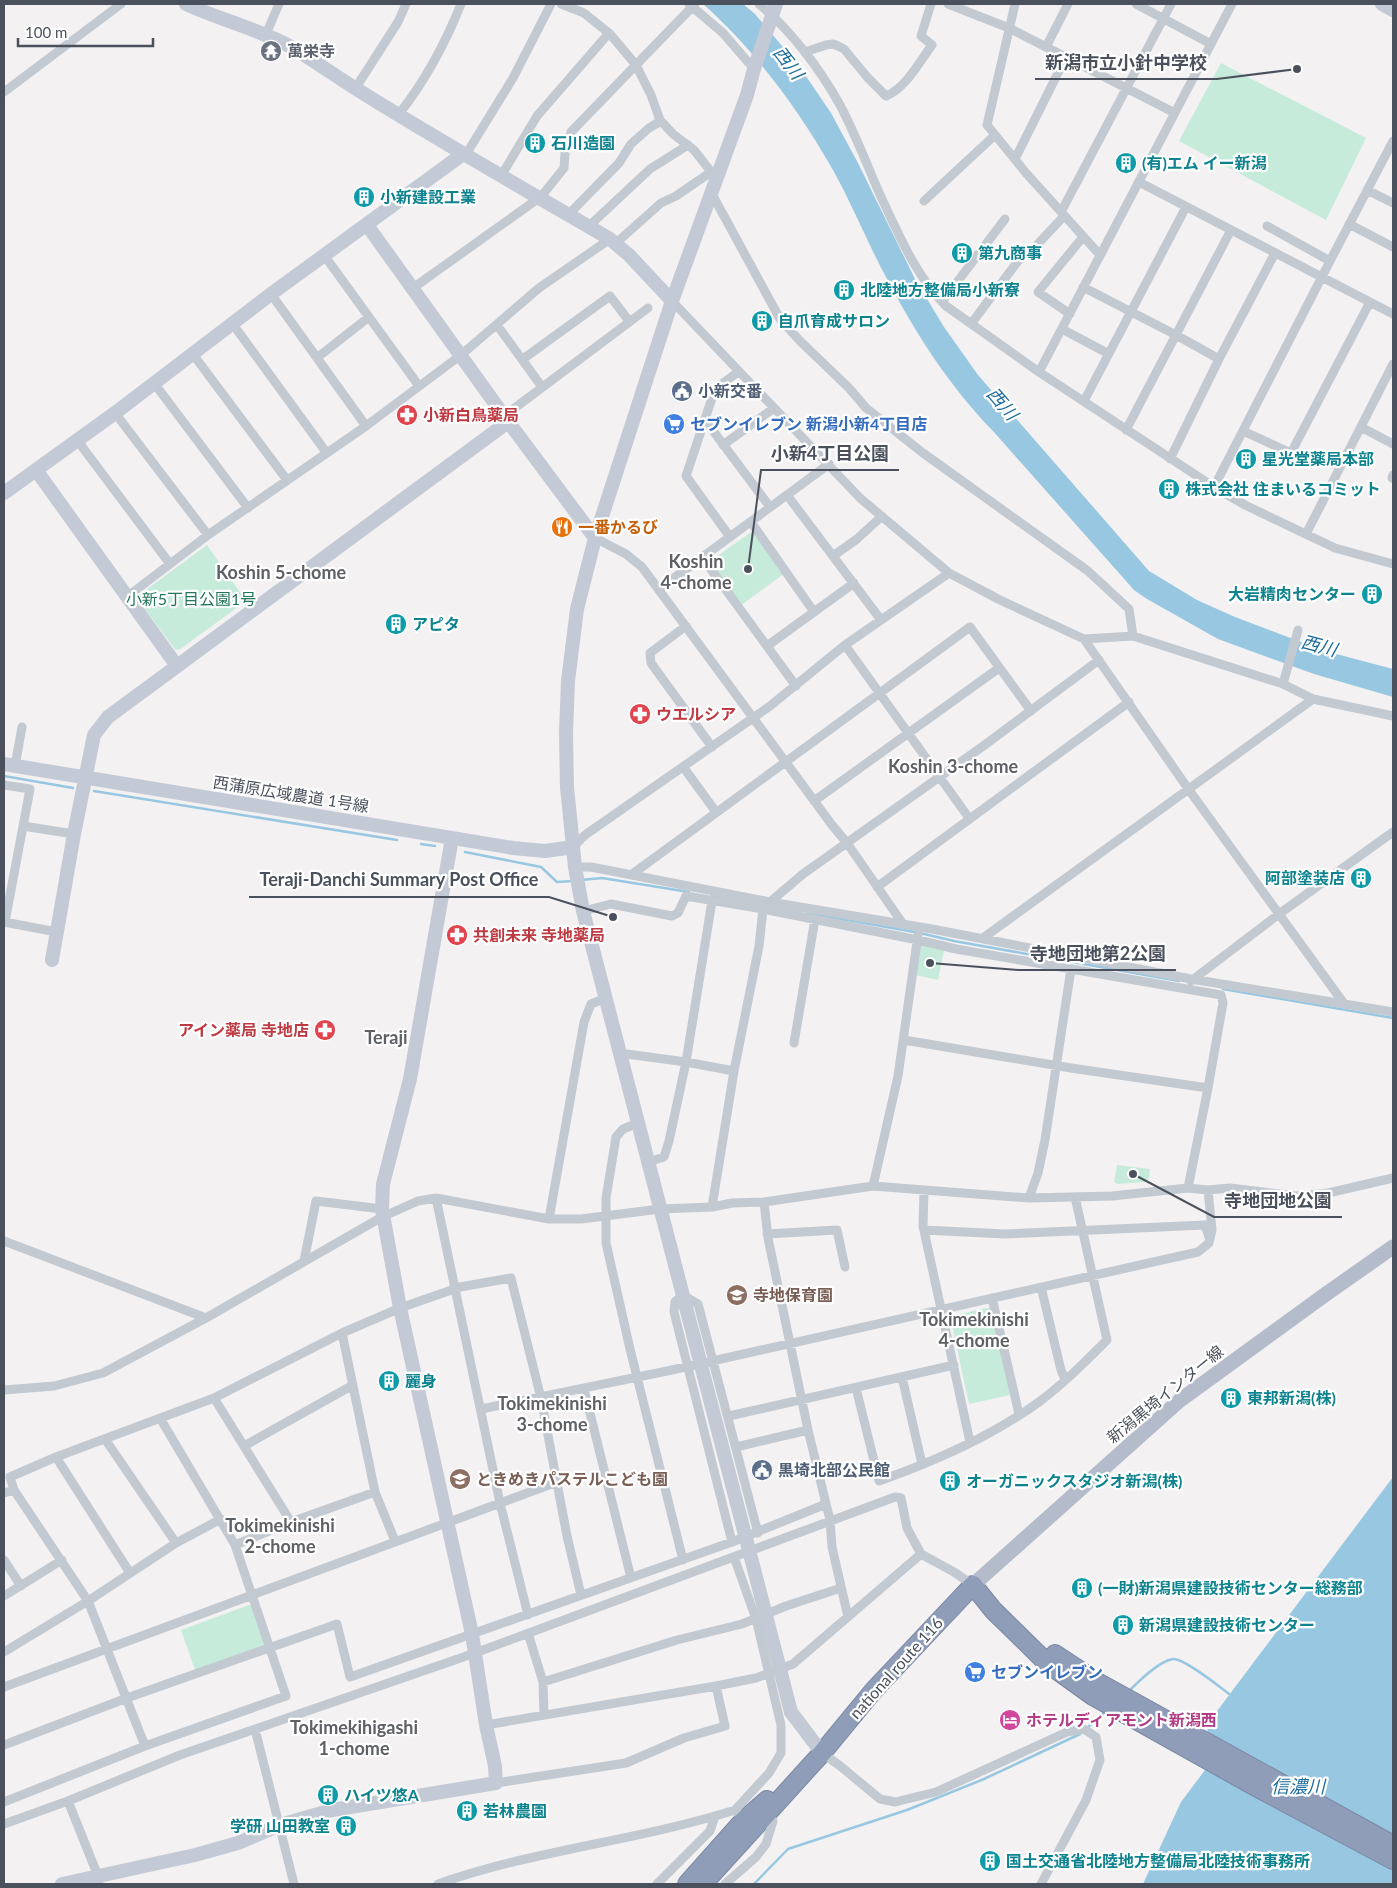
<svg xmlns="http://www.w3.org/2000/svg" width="1397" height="1888" viewBox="0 0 1397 1888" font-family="Lato,'Noto Sans JP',sans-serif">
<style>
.green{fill:#c6ebda}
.water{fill:#98c7e2}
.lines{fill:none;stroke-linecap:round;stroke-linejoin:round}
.stream{stroke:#98c7e2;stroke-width:2.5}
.highway-casing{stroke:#7a88a5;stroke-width:20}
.street{stroke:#c3c9d1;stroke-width:9}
.secondary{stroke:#c4cad5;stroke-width:14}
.primary{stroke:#b4bccc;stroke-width:15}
.highway{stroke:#8f9db9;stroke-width:18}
.secondary-bridge{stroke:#c4cad5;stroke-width:14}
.labels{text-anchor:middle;stroke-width:4.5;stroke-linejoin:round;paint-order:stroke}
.worship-label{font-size:16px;font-weight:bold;fill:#5b616d;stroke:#fff;text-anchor:start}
.culture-label{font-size:16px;font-weight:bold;fill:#0d838f;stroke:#fff;text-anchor:start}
.service-label{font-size:16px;font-weight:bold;fill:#4e5e75;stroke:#fff;text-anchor:start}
.health-label{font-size:16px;font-weight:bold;fill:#be3a42;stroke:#fff;text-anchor:start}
.shop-label{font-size:16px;font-weight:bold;fill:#366cbe;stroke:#fff;text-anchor:start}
.food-label{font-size:16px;font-weight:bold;fill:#c56008;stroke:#fff;text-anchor:start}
.park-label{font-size:16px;fill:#23765a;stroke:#fff}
.street-label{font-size:16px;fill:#4b515c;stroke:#fff}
.education-label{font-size:16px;font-weight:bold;fill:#785e54;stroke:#fff;text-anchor:start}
.hotel-label{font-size:16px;font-weight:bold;fill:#b23c85;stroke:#fff;text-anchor:start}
.water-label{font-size:18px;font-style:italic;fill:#1e6d9c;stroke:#fff}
.neighbourhood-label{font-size:18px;font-weight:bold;fill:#5e6065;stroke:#fff}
.leader{fill:none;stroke:#4b515c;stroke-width:2}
.callout-dot{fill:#4b515c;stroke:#fff;stroke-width:2}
.callout-label{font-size:18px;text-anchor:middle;font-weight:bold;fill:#4b515c;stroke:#fff;stroke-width:4.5;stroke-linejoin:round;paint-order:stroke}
</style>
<rect width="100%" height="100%" fill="#f3f1f1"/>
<path class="green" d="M1221,63L1366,138L1326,220L1179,141Z
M754,532L784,574L741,605L712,564L713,559L750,533Z
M207,545L246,601L179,650L175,649L138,600L139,595Z
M921,945L944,950L938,980L915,975Z
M1117,1165L1150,1169L1149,1179L1144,1182L1117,1184L1114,1182Z
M992,1307L1010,1395L969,1404L950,1316Z
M249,1605L253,1607L265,1641L263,1646L195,1670L181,1630Z"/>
<path class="water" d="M703,4H743L755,14L799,66L831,113L858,163L915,279L944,327L978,375L1149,571L1197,600L1235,617L1325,651L1393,669V697L1314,674L1218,639L1147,599L1134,590L993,431C950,387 916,334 887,279C868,244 853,206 833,170C799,110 755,50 703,4Z
M1393,1477V1884H1143L1181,1802L1205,1770L1208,1723Z"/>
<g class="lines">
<path class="stream" d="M4,776L73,788
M94,791L397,840
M421,844L435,846
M465,852L541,867L557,882L573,881
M581,880L602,878L689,892
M712,896L739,900
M808,913L920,933L954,941L1179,981
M1223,989L1393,1018
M1129,1691C1139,1681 1159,1661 1173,1659C1184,1658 1221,1688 1232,1696
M1086,1729L1106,1711
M754,1884L788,1849L907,1810L984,1779L1080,1734"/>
<g class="highway-casing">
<path id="highway" d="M973,1585L993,1610L1047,1663L1093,1696L1256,1787L1393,1860
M1055,1654L1099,1683L1393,1845
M687,1884L744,1820L767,1800
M703,1884L822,1753L874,1690L973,1585"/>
</g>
<path class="street" d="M561,4L584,13L610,34L636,65L651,95L660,120L673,134L694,150L716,178
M689,4L723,33L754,69
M759,4C790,29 820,69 840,105C856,135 868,168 882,199C900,237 916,276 946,306L1039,372L1214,487L1245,505L1335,548L1393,564
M948,4L1009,28L1175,113
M1015,4L987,125L1026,173L1100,255
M1136,4L1211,44
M266,34L279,4
M1046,47L1068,4
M805,52L826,45L833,44L838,46L844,49L868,78L886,96C906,88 920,61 932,45L921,36L931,4
M355,89L398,22L406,4
M4,92L121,4
M399,114C425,81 445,44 461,4
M465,156L513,78L551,4
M1015,159L1066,57
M501,176L537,116L609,33
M1139,182L1393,314
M1367,190L1393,203
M712,194L780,319L800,341L849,388L866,408L923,453L1088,571L1129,609L1133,636
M540,198L564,168L565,153L571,132L695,4
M924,201L995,135
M1061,212L1171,4
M568,215L619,163L631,144L649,128L661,121
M1349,224L1393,247
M1267,226L1330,261
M588,227L650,169L688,145
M615,244L661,203L676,196L711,172
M324,255L419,386
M1083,287L1176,335L1219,359
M413,288L539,198
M271,294L366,426
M672,301L860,498L949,573L1000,600L1084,639L1133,636L1283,684L1313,699L1393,716
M942,302L1005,219
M1070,314L1038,292L1083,237
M232,323L326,452
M971,324L1018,261L1034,248L1064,216
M497,325L542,387
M1062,329L1109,354
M192,353L287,480
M318,357L369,317
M523,359L610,296L629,321
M1039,372L1232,4
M154,383L248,508
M1084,401L1186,207
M115,413L208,535
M504,416L648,308
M705,420L770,507
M1361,427L1393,444
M1126,430L1231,230
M1243,431L1291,453L1370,302
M77,440L170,564
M723,445L774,408
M1170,459L1219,359L1275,253
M1392,478L1393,475
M1214,487L1330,261L1393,141
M787,495L881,620
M751,522L814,612
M1306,534L1393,364
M730,537L686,476L715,389L738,372
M595,538L626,554L642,567L832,825L847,843L903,924
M833,556L857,539L882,516
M702,557L796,686
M659,589L829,464
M128,596L208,535L366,426L461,355L539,288L610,239
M686,626L650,653L651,663L712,747
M1084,639L1189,790L1345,1005
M845,645L969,818
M767,646L854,583
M1283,684L1298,630
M15,766L22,727
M684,768L716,812
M4,785L30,789L5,922
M814,801L999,668
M23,826L74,834
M573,847L585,835L770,706L845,645L949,573
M575,867H591L770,902L932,929L1191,979L1393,1012
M631,875L970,627L1031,711
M877,887L1129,702
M770,902L803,874L986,744L1099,660
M583,911L611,904L672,916L678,913L686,896L763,909
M4,922L57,932
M983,938L1313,699
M1191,981L1279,914L1393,832
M904,1040L1071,1068L1208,1088
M794,1043L815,919
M619,1053L686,1062L734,1071
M638,1123L623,1129L616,1137L606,1198V1243L630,1349L683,1560
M648,1162L664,1157L669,1141L686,1062L712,901
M873,1186L898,1076L918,935
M924,1190L923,1226L970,1442
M436,1198L500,1503L528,1615
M1029,1198L1038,1173L1045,1140L1071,969
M764,1202L768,1238L808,1430L830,1520L832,1547L848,1617
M712,1207L734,1071L759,946L763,909L918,940L956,949L1221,995L1223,1003L1208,1088L1188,1188
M549,1219L584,1022L591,1004L606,998
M924,1230L1005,1234L1205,1225L1209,1237
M767,1234L837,1230L845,1267
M4,1241L206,1318
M304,1261L316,1201L382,1209
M1041,1287L1061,1370L1065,1380
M992,1298L1019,1414
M342,1333L375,1492L395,1541
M902,1377L922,1464
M856,1388L879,1481C933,1462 992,1436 1039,1402C1063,1384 1085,1362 1107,1340L1075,1197
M584,1389L631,1578
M4,1390L54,1386L103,1373L206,1318L382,1217L418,1201L436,1198L549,1219H581L660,1209L712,1207L732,1203L764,1202L873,1186L1029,1198L1112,1196L1188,1188L1208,1190L1230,1188L1296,1196L1328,1193L1393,1178
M214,1398L291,1522
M481,1409L672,1370L1198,1252L1209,1243L1212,1230L1208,1190
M729,1416L954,1365
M105,1439L176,1543
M244,1446L353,1385
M736,1447L808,1430
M56,1457L130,1573
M4,1493L14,1490
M732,1542L674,1312L675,1302L683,1295L698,1304L758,1533
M235,1545L291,1522L375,1492
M734,1557L756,1619L781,1725V1753L769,1773L735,1810
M4,1560L21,1586
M4,1596L62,1560
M528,1633L543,1682L544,1715
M4,1652L88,1601L176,1543L221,1519
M543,1682L677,1640L742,1624L786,1606L841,1588
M4,1687L557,1482
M486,1725L716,1686L756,1678L793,1664L921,1554
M255,1729L294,1884
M4,1745L127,1698L337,1624L350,1677L732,1542L826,1504
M145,1746L88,1601L14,1490L10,1477L56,1457L214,1398L342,1333L400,1308L460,1287L511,1278L541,1398L567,1536L581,1595
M822,1753L839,1765L880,1799L895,1802L936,1792L1067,1732L1084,1729L1096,1737L1100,1760L1086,1800L1041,1884
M496,1783L626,1763L684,1738L725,1726L716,1686
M68,1801L98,1876L99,1884
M4,1802L145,1746L286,1696L235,1545L160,1418
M4,1824L68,1801L180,1755L475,1653L895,1497L901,1498L907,1528L921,1554L954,1572L973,1585
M438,1884C534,1850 637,1841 735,1810L744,1820
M657,1884L710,1831L715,1816
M725,1884L756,1857L766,1844L773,1821L768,1813"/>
<path class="secondary" d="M186,4C222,21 260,29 295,49C316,62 337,77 358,90C441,142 526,190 610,239L629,255L672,301
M1382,4L1393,10
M367,225L504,416L595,538
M36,470L177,666
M4,493L115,413L271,294L463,154
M4,764L513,848L545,851L573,847
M52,960L74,834L94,735L108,717L508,422
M694,1338L583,911L575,867L567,787L566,733L568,681L577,609L595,538L672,301L747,95L754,69L776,4
M791,1712L822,1753
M62,1884L195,1855L238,1843L280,1825L332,1810L496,1783L495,1766L486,1725L472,1634L400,1308L382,1209L383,1184L410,1079L452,838"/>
<path class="primary" d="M973,1585L1179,1401L1326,1294L1393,1247"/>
<use href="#highway" class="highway"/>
<path class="secondary-bridge" d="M694,1338L791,1712"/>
</g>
<defs>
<g id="temple-disc" transform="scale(1.125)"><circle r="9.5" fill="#6b7280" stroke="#fff"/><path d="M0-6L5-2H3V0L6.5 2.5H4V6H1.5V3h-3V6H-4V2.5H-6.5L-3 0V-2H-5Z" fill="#fff"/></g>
<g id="building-disc" transform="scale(1.125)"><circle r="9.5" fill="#0f9aa8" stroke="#fff"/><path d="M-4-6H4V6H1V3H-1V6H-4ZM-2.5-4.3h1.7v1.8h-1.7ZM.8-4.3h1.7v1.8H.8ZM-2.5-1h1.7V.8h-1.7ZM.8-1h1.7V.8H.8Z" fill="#fff"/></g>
<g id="civic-disc" transform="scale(1.125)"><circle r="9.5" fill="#5c6f8a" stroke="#fff"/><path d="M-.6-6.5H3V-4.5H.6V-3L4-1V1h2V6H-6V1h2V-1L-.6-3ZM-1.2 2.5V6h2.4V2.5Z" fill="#fff"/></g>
<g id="pharmacy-disc" transform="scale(1.125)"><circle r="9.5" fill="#e0444e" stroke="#fff"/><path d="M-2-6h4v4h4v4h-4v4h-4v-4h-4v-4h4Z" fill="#fff"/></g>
<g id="supermarket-disc" transform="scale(1.125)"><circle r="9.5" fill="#3f7fe0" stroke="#fff"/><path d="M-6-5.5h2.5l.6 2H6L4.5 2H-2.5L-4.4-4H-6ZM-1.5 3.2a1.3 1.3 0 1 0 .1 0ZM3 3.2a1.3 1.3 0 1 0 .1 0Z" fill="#fff"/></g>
<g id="restaurant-disc" transform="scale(1.125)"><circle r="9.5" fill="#e8710a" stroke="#fff"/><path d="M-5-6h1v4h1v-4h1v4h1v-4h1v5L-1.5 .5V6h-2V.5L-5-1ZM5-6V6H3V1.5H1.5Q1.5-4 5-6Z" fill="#fff"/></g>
<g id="school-disc" transform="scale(1.125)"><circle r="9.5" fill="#8d6e63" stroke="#fff"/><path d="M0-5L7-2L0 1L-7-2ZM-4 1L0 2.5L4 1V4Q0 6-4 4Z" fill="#fff"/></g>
<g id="hotel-disc" transform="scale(1.125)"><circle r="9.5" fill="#d1479c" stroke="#fff"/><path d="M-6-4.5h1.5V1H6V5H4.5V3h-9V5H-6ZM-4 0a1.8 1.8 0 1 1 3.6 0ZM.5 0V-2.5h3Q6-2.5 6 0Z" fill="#fff"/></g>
</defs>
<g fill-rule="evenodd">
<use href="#temple-disc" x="271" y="51"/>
<use href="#building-disc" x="535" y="143"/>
<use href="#building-disc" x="1126" y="163"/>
<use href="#building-disc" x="364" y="197"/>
<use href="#building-disc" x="962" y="253"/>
<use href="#building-disc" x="844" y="290"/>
<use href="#building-disc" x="762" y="321"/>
<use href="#civic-disc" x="682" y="391"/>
<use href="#pharmacy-disc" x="407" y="415"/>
<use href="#supermarket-disc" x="674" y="424"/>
<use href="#building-disc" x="1246" y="459"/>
<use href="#building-disc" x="1169" y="489"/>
<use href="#restaurant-disc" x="562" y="527"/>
<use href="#building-disc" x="1372" y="594"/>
<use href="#building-disc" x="396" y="624"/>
<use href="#pharmacy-disc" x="640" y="714"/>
<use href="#building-disc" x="1361" y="878"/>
<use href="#pharmacy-disc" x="457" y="935"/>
<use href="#pharmacy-disc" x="325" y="1030"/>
<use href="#school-disc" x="737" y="1295"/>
<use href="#building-disc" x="389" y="1381"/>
<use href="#building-disc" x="1231" y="1398"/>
<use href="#civic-disc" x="762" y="1470"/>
<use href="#school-disc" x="460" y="1479"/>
<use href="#building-disc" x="950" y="1481"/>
<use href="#building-disc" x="1082" y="1588"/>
<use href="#building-disc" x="1123" y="1625"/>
<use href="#supermarket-disc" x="975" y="1672"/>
<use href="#hotel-disc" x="1010" y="1720"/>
<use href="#building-disc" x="328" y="1795"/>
<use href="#building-disc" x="467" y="1811"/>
<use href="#building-disc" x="346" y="1826"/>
<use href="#building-disc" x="990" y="1861"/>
</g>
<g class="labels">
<g class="worship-label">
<text x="287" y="57">萬栄寺</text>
</g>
<g class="culture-label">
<text x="551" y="149">石川造園</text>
<text x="1142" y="169">(有)エム イー新潟</text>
<text x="380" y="203">小新建設工業</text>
<text x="978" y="259">第九商事</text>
<text x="860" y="296">北陸地方整備局小新寮</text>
<text x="778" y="327">自爪育成サロン</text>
<text x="1262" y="465">星光堂薬局本部</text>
<text x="1185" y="495">株式会社 住まいるコミット</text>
<text x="1356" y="600" text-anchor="end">大岩精肉センター</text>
<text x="412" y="630">アピタ</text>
<text x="1345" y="884" text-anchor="end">阿部塗装店</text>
<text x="405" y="1387">麗身</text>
<text x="1247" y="1404">東邦新潟(株)</text>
<text x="966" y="1487">オーガニックスタジオ新潟(株)</text>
<text x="1098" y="1594">(一財)新潟県建設技術センター総務部</text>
<text x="1139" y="1631">新潟県建設技術センター</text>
<text x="344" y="1801">ハイツ悠A</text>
<text x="483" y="1817">若林農園</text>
<text x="330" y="1832" text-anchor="end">学研 山田教室</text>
<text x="1006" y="1867">国土交通省北陸地方整備局北陸技術事務所</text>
</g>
<g class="service-label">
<text x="698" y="397">小新交番</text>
<text x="778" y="1476">黒埼北部公民館</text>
</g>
<g class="health-label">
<text x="423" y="421">小新白鳥薬局</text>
<text x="656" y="720">ウエルシア</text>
<text x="473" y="941">共創未来 寺地薬局</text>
<text x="309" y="1036" text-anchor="end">アイン薬局 寺地店</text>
</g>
<g class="shop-label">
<text x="690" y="430">セブンイレブン 新潟小新4丁目店</text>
<text x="991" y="1678">セブンイレブン</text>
</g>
<g class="food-label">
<text x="578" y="533">一番かるび</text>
</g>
<g class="park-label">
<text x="191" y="605">小新5丁目公園1号</text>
</g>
<g class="street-label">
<text transform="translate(291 794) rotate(9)" y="6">西蒲原広域農道 1号線</text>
<text transform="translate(1165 1394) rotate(-39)" y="6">新潟黒埼インター線</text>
<text transform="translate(896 1668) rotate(-48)" y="6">national route 116</text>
</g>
<g class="education-label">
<text x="753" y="1301">寺地保育園</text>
<text x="476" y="1485">ときめきパステルこども園</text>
</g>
<g class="hotel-label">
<text x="1026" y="1726">ホテルディアモント新潟西</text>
</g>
<g class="water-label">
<text transform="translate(788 63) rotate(52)" y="6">西川</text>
<text transform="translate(1002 404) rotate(49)" y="6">西川</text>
<text transform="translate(1319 646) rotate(15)" y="6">西川</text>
<text x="1298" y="1793">信濃川</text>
</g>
<g class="neighbourhood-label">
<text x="696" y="568">Koshin<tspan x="696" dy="21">4-chome</tspan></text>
<text x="281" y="579">Koshin 5-chome</text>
<text x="953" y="773">Koshin 3-chome</text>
<text x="386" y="1044">Teraji</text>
<text x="974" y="1326">Tokimekinishi<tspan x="974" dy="21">4-chome</tspan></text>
<text x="552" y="1410">Tokimekinishi<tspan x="552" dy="21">3-chome</tspan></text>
<text x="280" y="1532">Tokimekinishi<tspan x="280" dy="21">2-chome</tspan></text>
<text x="354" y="1734">Tokimekihigashi<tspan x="354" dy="21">1-chome</tspan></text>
</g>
</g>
<path class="leader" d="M1297 69L1217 79H1035M748 569L761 470H899M613 917L549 897H249M930 963L1019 970H1176M1133 1174L1214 1217H1342"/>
<g class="callout-dot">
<circle cx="1297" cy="69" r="5"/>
<circle cx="748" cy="569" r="5"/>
<circle cx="613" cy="917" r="5"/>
<circle cx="930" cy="963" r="5"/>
<circle cx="1133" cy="1174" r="5"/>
</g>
<g class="callout-label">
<text x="1126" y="69">新潟市立小針中学校</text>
<text x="830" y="460">小新4丁目公園</text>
<text x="399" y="886">Teraji-Danchi Summary Post Office</text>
<text x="1098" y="960">寺地団地第2公園</text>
<text x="1278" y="1207">寺地団地公園</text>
</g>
<rect width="1397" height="1888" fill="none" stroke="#4b515c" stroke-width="10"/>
<path d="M18 38v8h135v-8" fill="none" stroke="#4b515c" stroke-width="2.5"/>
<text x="25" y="38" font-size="15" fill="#4b515c" stroke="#ffffff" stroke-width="4" paint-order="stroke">100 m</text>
</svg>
